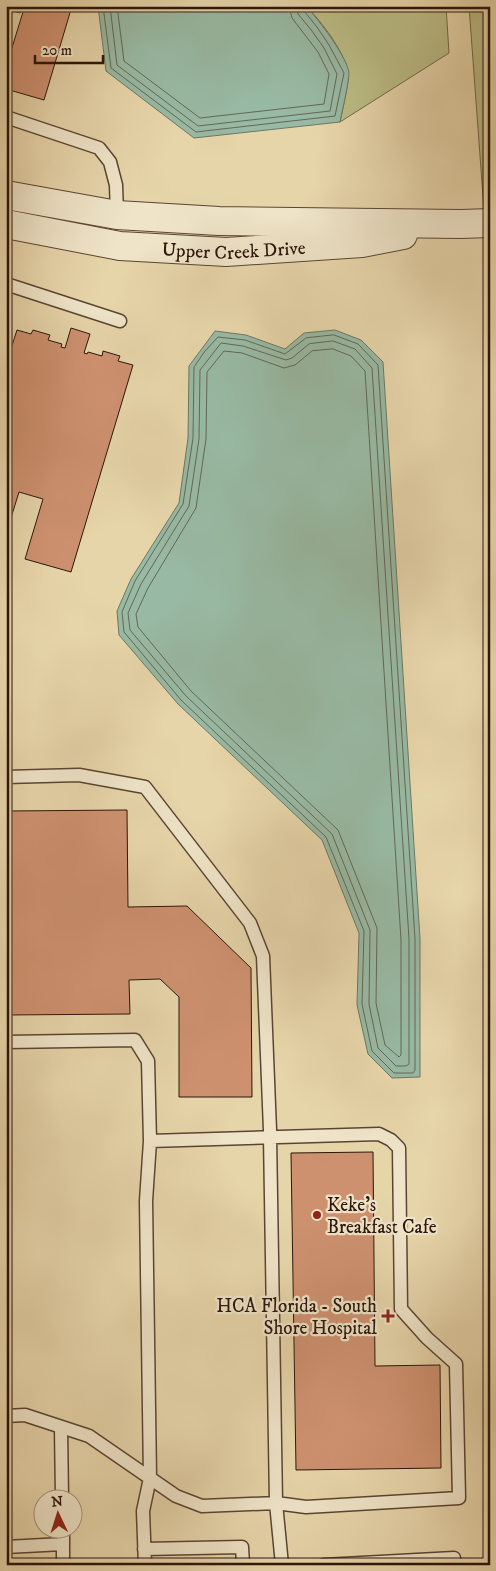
<svg xmlns="http://www.w3.org/2000/svg" width="496" height="1571" viewBox="0 0 496 1571" font-family="'IM FELL DW Pica',serif">
<style>
.green{fill:#bbbc85;stroke:#736848}
.water{fill:#98b9a3;stroke:#6c7766}
.lines{fill:none;stroke-linecap:round;stroke-linejoin:round}
.shore{stroke:#626757;stroke-width:1}
.building{fill:#ce9170;stroke:#2b150b}
.service-casing{stroke:#5a4533;stroke-width:15}
.tertiary-casing{stroke:#5a4533;stroke-width:30}
.service{stroke:#efe4c8;stroke-width:12}
.tertiary{stroke:#efe4c8;stroke-width:28}
.poi-dot{fill:#8f2418;stroke:#efe4c8;stroke-width:2}
.labels{text-anchor:middle;stroke-width:4.5;stroke-linejoin:round;paint-order:stroke}
.street-label{font-size:19px;fill:#2b150b;stroke:#efe4c8}
.poi-label{font-size:19px;fill:#2b150b;stroke:#efe4c8;text-anchor:start}
</style>
<rect width="100%" height="100%" fill="#e7d5aa"/>
<filter id="stains"><feTurbulence type="fractalNoise" baseFrequency=".004" numOctaves="4"/><feColorMatrix values="0 0 0 0 .2 0 0 0 0 .09 0 0 0 0 .02 0 0 0 .5 -.17"/></filter>
<radialGradient id="worn" r=".72"><stop offset=".6" stop-color="#630" stop-opacity="0"/><stop offset="1" stop-color="#630" stop-opacity=".3"/></radialGradient>
<path class="green" d="M306,6H446L449,53L340,122C342,111 350,80 348,72C344,51 321,21 306,6Z
M469,6H490V210H484Z"/>
<path class="water" d="M98,6H306C317,18 350,60 349,75C347,91 343,107 340,122L194,138L106,71Z
M335,330L361,340L383,362L420,939V1077L392,1078L368,1054L357,1005L359,933L322,840L178,704L119,635L117,611L131,579L179,503L188,438L189,366L215,331L246,335L285,349L304,333Z"/>
<g class="lines">
<path class="shore" d="M103,6L111,68L196,132L335,116L344,73L329,45L317,27L304,11L303,6
M110,6L117,65L198,126L330,111L337,74L324,48L312,31L298,14L297,6
M117,6L124,61L200,118L324,104L329,74L318,52L292,18L289,6
M334,335L358,344L378,365L415,939V1070L413,1073H394L372,1051L362,1004L364,931L326,837L181,700L124,632L122,612L135,581L183,504L193,438L194,367L205,351L218,337L245,340L285,354L306,338Z
M333,341L355,349L372,368L409,939V1064L406,1066H396L378,1048L369,1004L370,930L332,834L186,696L130,630L128,613L141,584L189,506L199,439L200,370L221,343L243,346L286,360L292,358L309,344Z
M333,349L351,356L365,371L401,940V1055L399,1057L385,1045L376,1003L377,928L338,830L191,691L138,627L136,614L148,588L196,508L206,439L207,372L224,351L242,353L284,368L295,365L312,351Z"/>
</g>
<path class="building" d="M6,6H72L44,100L6,89V67L23,12L21,11L20,13L6,9Z
M71,328L90,334L84,353L87,354L88,352L102,356L103,351L120,356L118,361L133,365L71,572L25,559L43,499L19,492L6,534V364L17,330L31,334L33,330L50,335L48,340L62,344L61,347L65,348Z
M127,810L128,907L187,906L251,968L252,1097H179V997L160,979L129,980L130,1014L6,1015V811Z
M373,1152L375,1366L440,1365L441,1468L296,1470L291,1153Z"/>
<g class="lines">
<g class="service-casing">
<path id="service" d="M6,117L99,148L110,162L116,185L117,215
M6,284L120,321
M6,777L79,775L145,787L250,923L263,956L270,1130V1136L276,1503L306,1507L459,1498L456,1364L427,1338L401,1309L399,1148L391,1140L379,1134L150,1141
M6,1042L135,1040L148,1061L150,1141L146,1201L150,1478L143,1511L145,1565
M6,1416L25,1415L89,1436L176,1496L202,1506L276,1503L282,1565
M61,1428L62,1498
M63,1528V1565
M6,1547L63,1544
M144,1549L242,1547L243,1565
M324,1565L454,1558L455,1565"/>
</g>
<g class="tertiary-casing">
<g id="tertiary">
<path d="M6,195L117,215L219,221L461,224L490,223"/>
<path id="s1" d="M6,224L120,246L226,252L362,243L403,235"/>
</g>
</g>
<use href="#service" class="service"/>
<use href="#tertiary" class="tertiary"/>
</g>
<g class="poi-dot">
<circle cx="317" cy="1215" r="5"/>
<path d="M385.5 1308.5h5v5h5v5h-5v5h-5v-5h-5v-5h5z"/>
</g>
<g class="labels">
<g class="street-label">
<text dy="7" stroke="none"><textPath href="#s1" startOffset="230">Upper Creek Drive</textPath></text>
</g>
<g class="poi-label">
<text x="327" y="1211">Keke's<tspan x="327" dy="22">Breakfast Cafe</tspan></text>
<text x="377" y="1312" text-anchor="end">HCA Florida - South<tspan x="377" dy="22">Shore Hospital</tspan></text>
</g>
</g>
<rect width="496" height="1571" fill="none" stroke="#e7d5aa" stroke-width="25"/>
<rect x="8" y="8" width="481" height="1556" fill="none" stroke="#2b150b" stroke-width="2.5"/>
<rect x="12" y="12" width="471" height="1546" fill="none" stroke="#2b150b"/>
<g transform="translate(58 1514) rotate(356)"><circle r="24" fill="#efe4c8" stroke="#a1917c"/>
<path d="M0-4L9 19L0 12L-9 19Z" fill="#8f2418"/>
<text y="-8" font-size="14" font-weight="bold" text-anchor="middle" fill="#2b150b">N</text>
</g>
<path d="M35 55v8h68v-8" fill="none" stroke="#2b150b" stroke-width="2.5"/>
<text x="42" y="55" font-size="15" fill="#2b150b" stroke="#efe4c8" stroke-width="4" paint-order="stroke">20 m</text>
<rect width="100%" height="100%" filter="url(#stains)"/>
<rect width="100%" height="100%" fill="url(#worn)"/>
</svg>
